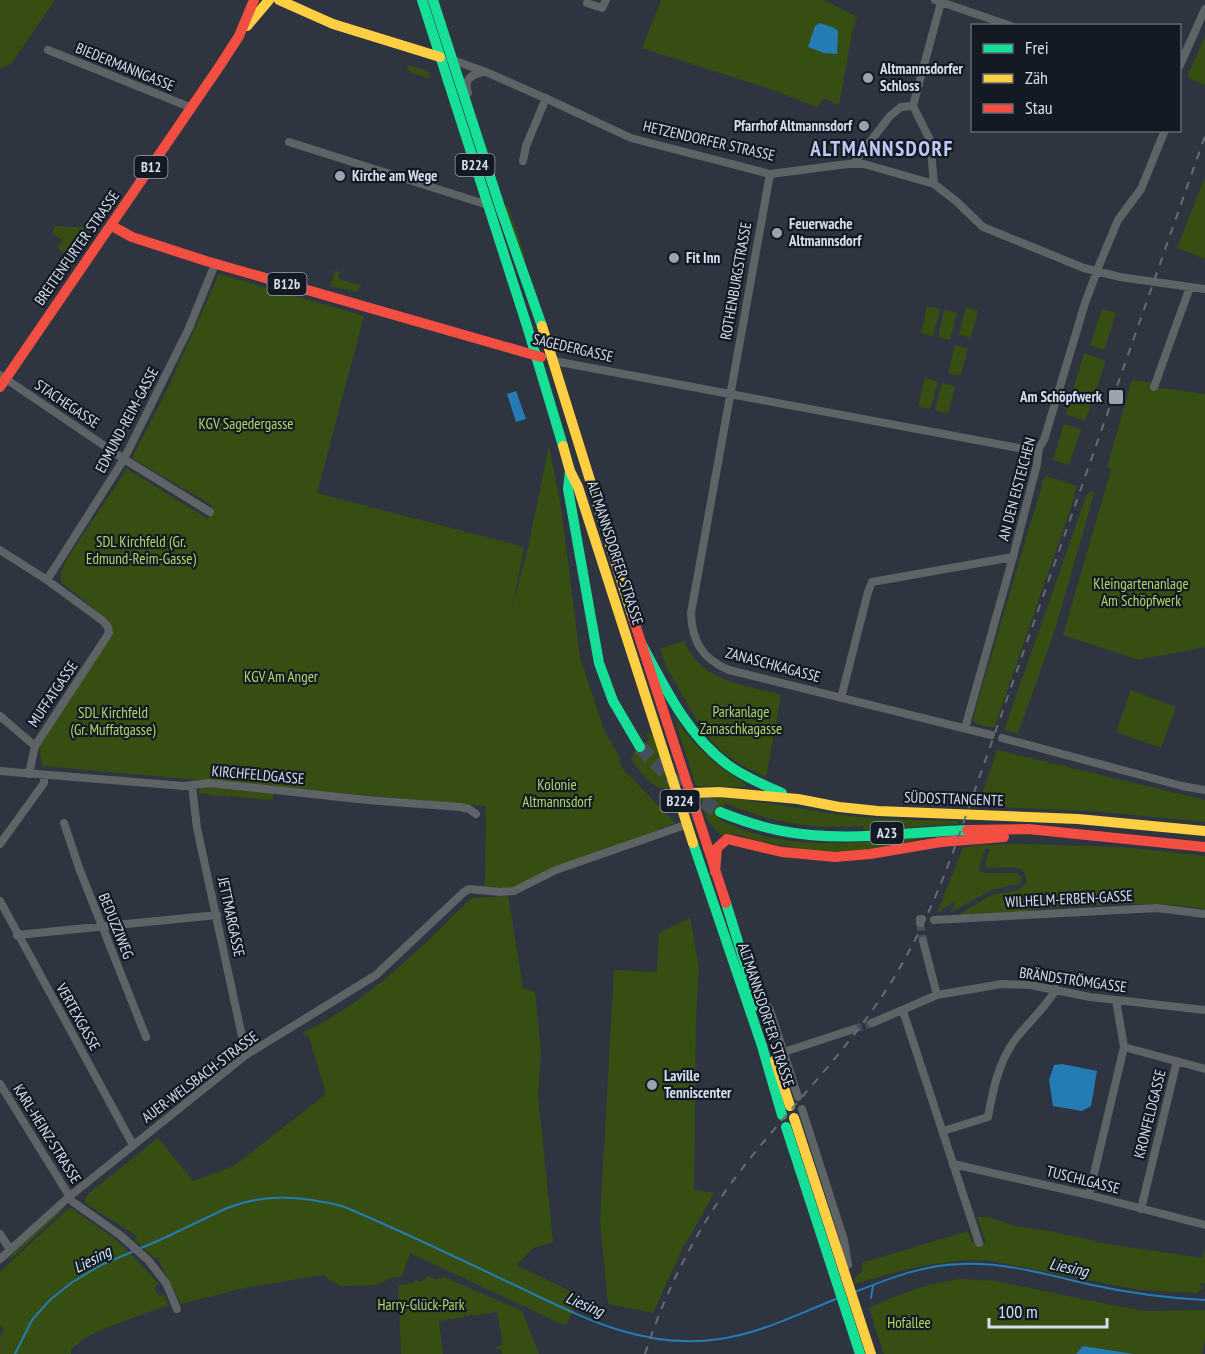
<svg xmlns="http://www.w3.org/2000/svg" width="1205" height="1354" viewBox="0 0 1205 1354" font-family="'PT Sans Narrow',sans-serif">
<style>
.green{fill:#374e12}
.water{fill:#257cb4}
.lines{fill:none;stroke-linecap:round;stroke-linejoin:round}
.stream{stroke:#257cb4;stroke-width:2}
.street-tunnel{stroke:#474e5b;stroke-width:8;stroke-dasharray:8 4;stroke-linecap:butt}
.highway-tunnel{stroke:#474e5b;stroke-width:14;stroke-dasharray:14 7;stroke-linecap:butt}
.street{stroke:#5e6466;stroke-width:8}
.fast{stroke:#16e098;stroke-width:10}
.slow{stroke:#ffcf43;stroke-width:10}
.jam{stroke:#f24e42;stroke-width:10}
.rail{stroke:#676c73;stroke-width:2;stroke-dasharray:8 8;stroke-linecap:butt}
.poi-dot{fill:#9ba3b1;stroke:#141a24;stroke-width:2}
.labels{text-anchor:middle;stroke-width:4.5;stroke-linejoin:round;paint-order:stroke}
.shield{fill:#141a24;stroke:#9ba3b1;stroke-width:1.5}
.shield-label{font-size:14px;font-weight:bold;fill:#d5deed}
.street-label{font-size:15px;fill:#d5deed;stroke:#141a24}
.poi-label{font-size:15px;font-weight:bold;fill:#d5deed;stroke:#141a24;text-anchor:start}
.park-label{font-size:15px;fill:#aadb67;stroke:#141a24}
.water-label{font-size:16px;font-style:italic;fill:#d2e6f6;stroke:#141a24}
.district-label{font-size:21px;font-weight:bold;letter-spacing:1.5px;fill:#bdc9f3;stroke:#141a24}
</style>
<rect width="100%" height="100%" fill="#2e3541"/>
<path class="green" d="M0,0H55L11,64L0,69Z
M661,0H824L857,17L851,34L852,35L839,105L823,98L818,107L767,88L642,48Z
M1205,36V85L1187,77Z
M408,65L428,71L431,79L411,73L407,68Z
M1205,177V259L1177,248Z
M508,206L526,259L524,260L505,207Z
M55,226L89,228V235L74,260L57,248L63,240L52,233Z
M335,270L340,272L338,279L360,285L363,281L357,292L330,286Z
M219,274L364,316L317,493L524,547L512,609L528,548L549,446L561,507L580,657L604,730L619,756L622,768L675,823L513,888H485L486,806L43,766L39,749L40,742L111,626L107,619L61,582V573L66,560L127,469L208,519L212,505L132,458L168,388Z
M927,306L940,309L933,336L921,333Z
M966,307L978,311L971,338L959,334Z
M1102,309L1116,313L1104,350L1090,345Z
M944,310L957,313L950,340L938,337Z
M955,345L968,349L960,376L948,373Z
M1084,353L1106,361L1085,421L1066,414Z
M925,378L938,382L930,409L918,406Z
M1132,380L1153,383L1154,387L1205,394V647L1139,660L1063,635L1111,470L1107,467Z
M942,383L955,386L948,414L935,410Z
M1064,424L1081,429L1069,465L1053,460Z
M1047,476L1077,486L1073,498L1074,499L994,728L977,724L973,720L976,707L1044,478Z
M1090,491L1094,492L1092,501L1054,633L1018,733L1004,730L1087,494H1089Z
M684,641C700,681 744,685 781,695L766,777L741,765L720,750L703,731L666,666L660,649Z
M1131,690L1176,707L1161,748L1116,732Z
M674,717C693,745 716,767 746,784L745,787L696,786Z
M649,733L655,737L671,788C653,793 641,772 631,759L635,752L650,740L646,735Z
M997,750L1205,800V822L1091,811L978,806Z
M206,785L273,791V800L227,796L223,794L220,796L209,795L207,793L197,794L201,787Z
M700,797C748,797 794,809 842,815C880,820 919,820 958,821V824L864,830L863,826C811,829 773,823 725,803L717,818C785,855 864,842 939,835L865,850L821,853L755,840L736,834L721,835L707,820Z
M1021,844L1123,847L1205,856V909C1146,899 1088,906 1029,909L1026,912L982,916L973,913L964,916H957L991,895L1019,890L1027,882L1025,874L1021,869L1013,867L987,868L985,864L990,849H985L978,870L985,873H1017L1022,878L1019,884L991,890L950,913L956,903L953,902L937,913L963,848L980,845Z
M508,896L523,988L535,992L541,1052L538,1096L553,1242L533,1248L516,1265L579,1295L567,1324L564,1325L410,1253L402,1276L391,1278L376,1285L341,1286L328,1279L325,1275H322L244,1288L181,1304L157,1257L154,1258L135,1240L137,1236L86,1204L85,1200L87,1195L158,1138L193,1181L234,1166L326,1094L309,1037L302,1033C368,1002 420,949 471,898Z
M690,918L699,967L696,1017L694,1190L714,1193L693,1231L683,1247L653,1313L608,1304L600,1220L614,970L657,972L659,933Z
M69,1208H71L119,1242L159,1284L154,1288L159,1296L164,1294L168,1305L106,1328L85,1338L71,1349V1354H0V1338L4,1329L0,1325V1272Z
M59,1210L61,1212L12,1258H8Z
M977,1217H988L1015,1226L1050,1231L1107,1244L1202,1258L1205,1249V1284L1198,1282L1203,1288L1196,1293L1139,1290L986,1260C938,1260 901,1270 855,1284L854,1279L863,1270L861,1263L968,1231L972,1242L986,1243Z
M428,1276L436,1279L444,1277L522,1311L539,1354H502L501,1349H496L495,1347L503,1345L497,1312L473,1316L471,1314L467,1317L465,1315L463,1317L439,1321L443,1354H401L398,1286L412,1283L417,1280L418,1282L423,1281Z
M957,1279L996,1281L1112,1305L1147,1311L1205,1310V1339L1202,1354H1134L1083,1346L1076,1354H884L869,1308C898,1294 926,1285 957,1279Z"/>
<path class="water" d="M820,23L834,28L838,31L837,54L824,53L808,47L815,26Z
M516,391L526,419L516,422L507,394Z
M1062,1064L1097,1071L1091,1106L1082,1111L1053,1106L1049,1080L1054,1065Z
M1083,1346L1134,1354H1076Z"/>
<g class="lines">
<path class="stream" d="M855,1292C890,1278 923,1265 961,1264C1005,1262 1049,1275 1092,1285C1129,1293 1167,1298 1205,1300
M871,1298L873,1286
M15,1354L32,1320L50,1300L71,1283L101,1265L160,1240L227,1208C265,1193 303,1196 342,1206C398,1229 453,1256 508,1282C577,1314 640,1351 720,1339C761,1333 798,1314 836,1299"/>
<path class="street-tunnel" d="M920,923L923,941
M854,1029L872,1023"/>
<path class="highway-tunnel" d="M640,747L680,787L720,812"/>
<path class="street" d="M935,0L1011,26
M587,3L602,8L606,0
M48,50L192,108
M450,59L486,72L556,103L631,138L770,174L848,164H864L934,184L956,201L983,227L1084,268L1120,277L1205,289
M1180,65L1205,9
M468,93C463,79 472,74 484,72
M913,106L941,2L944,0
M913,106L930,140L934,184
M289,142L488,205
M523,161L526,146L546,98
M853,164L890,116L901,107L913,106
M770,174L691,613C692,641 702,659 729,670L991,735
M554,361L1029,450L1039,448
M0,375L124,459L210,512
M1154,387L1190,287
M0,550L47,580L103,621L108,627L109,633L35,746L29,774
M47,580L124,459L189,328L215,264
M841,698L868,592L872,582L1013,557
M0,716L35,746
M965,728L1013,557L1037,464L1039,448L1044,440L1085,303L1100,263L1118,220L1141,189L1165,130
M1002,738L1182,786L1205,790
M0,771L184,786L209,783L367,800L460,807L469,809L476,814
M192,786L197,828L246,1055
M64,823L79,868L146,1037
M0,844L44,783V775
M0,901L133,1145
M934,920L1157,908L1205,914
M920,923V919H922
M17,935L217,915
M923,941L937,995
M757,993L770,1010L798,1097
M903,1011L979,1243
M872,1023L937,995L1002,984L1030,985L1090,997L1205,1010
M1124,1047L1205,1069
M784,1052L854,1029
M0,1084L73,1202L120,1235L148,1260L166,1283L177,1309
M802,1109L844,1240L848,1265L842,1268
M943,1131L988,1117C993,1090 998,1064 1014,1041C1027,1023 1045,1009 1056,989
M953,1164L1089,1195L1205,1225
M1089,1195L1124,1047L1116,1000
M1141,1209L1177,1061
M0,1234L9,1248
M0,1259L70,1196L246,1055L376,975L464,892L469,889L500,892L514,891L556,870L688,824"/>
<path class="fast" d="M422,0L527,326L563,446
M433,0L500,207L542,326
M570,471L568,489L599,663L613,701L640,747
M642,645C666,689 687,735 728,765C744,777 764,785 782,793
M720,812C740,820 760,827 782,831C842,843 906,832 967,830
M693,843L762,1046L782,1115
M726,903L758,1006
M786,1127L860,1354"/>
<path class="slow" d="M279,0L333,24L440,57
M247,26L269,0
M542,326L633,618
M563,446L570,471L578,487L693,843
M682,806L687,797L694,793L719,792L798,799L839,807L878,811L1078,819L1205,831
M775,1060L790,1106
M794,1118L871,1354"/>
<path class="jam" d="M112,226L132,237L206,261L541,357
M0,387L219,67L239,36L254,0
M633,618L726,903
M967,830L1028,829L1205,847
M715,872L717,848L727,839L782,852L835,857L870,854L941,842L1004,837"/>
<path class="rail" d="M645,1354C666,1289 697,1228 738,1174C782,1116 835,1064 876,1005C909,958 932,908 952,855L1205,136"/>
</g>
<g class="poi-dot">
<circle cx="868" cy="78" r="6"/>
<circle cx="864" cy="126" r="6"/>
<circle cx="340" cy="176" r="6"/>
<circle cx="777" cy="233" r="6"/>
<circle cx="674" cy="258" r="6"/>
<rect x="1108" y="389" width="16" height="16" rx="3"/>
<circle cx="652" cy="1085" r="6"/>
</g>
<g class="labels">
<g class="shield">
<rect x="455.5" y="154" width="39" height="22" rx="4.5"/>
<rect x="134.5" y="156" width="33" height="22" rx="4.5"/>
<rect x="267.5" y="273" width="39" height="22" rx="4.5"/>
<rect x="660.5" y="790" width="39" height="22" rx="4.5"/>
<rect x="870.5" y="822" width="33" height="22" rx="4.5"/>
</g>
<g class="shield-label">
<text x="475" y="170">B224</text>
<text x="151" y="172">B12</text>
<text x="287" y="289">B12b</text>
<text x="680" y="806">B224</text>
<text x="887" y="838">A23</text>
</g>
<g class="street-label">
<text transform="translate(125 67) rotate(22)" y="5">BIEDERMANNGASSE</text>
<text transform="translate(709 141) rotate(13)" y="5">HETZENDORFER STRASSE</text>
<text transform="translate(77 248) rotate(-55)" y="5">BREITENFURTER STRASSE</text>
<text transform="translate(736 281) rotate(-80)" y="5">ROTHENBURGSTRASSE</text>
<text transform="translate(573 348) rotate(13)" y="5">SAGEDERGASSE</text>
<text transform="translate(67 404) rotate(34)" y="5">STACHEGASSE</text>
<text transform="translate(127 420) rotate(-62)" y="5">EDMUND-REIM-GASSE</text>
<text transform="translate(1017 489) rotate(-75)" y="5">AN DEN EISTEICHEN</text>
<text transform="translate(615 553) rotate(72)" y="5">ALTMANNSDORFER STRASSE</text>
<text transform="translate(773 665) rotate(15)" y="5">ZANASCHKAGASSE</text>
<text transform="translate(53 694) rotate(-56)" y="5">MUFFATGASSE</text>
<text transform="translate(258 775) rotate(5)" y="5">KIRCHFELDGASSE</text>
<text transform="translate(954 799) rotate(2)" y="5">SÜDOSTTANGENTE</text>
<text transform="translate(1069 899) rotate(-3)" y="5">WILHELM-ERBEN-GASSE</text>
<text transform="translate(231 917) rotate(78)" y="5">JETTMARGASSE</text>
<text transform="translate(116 926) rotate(68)" y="5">BEDUZZIWEG</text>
<text transform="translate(1073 980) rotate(8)" y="5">BRÄNDSTRÖMGASSE</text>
<text transform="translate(766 1015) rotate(72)" y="5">ALTMANNSDORFER STRASSE</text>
<text transform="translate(78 1017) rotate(61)" y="5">VERTEXGASSE</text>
<text transform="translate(200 1077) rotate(-37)" y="5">AUER-WELSBACH-STRASSE</text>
<text transform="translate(1150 1114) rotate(-76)" y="5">KRONFELDGASSE</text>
<text transform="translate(47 1134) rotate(58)" y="5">KARL-HEINZ-STRASSE</text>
<text transform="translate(1083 1180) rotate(14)" y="5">TUSCHLGASSE</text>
</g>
<g class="poi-label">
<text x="880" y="74">Altmannsdorfer<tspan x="880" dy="17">Schloss</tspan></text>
<text x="852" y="131" text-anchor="end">Pfarrhof Altmannsdorf</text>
<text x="352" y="181">Kirche am Wege</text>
<text x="789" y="229">Feuerwache<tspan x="789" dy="17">Altmannsdorf</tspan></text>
<text x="686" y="263">Fit Inn</text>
<text x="1102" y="402" text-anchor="end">Am Schöpfwerk</text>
<text x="664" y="1081">Laville<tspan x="664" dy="17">Tenniscenter</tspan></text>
</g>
<g class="park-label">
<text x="246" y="429">KGV Sagedergasse</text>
<text x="141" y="547">SDL Kirchfeld (Gr.<tspan x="141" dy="17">Edmund-Reim-Gasse)</tspan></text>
<text x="1141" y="589">Kleingartenanlage<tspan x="1141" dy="17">Am Schöpfwerk</tspan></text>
<text x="281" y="682">KGV Am Anger</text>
<text x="741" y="717">Parkanlage<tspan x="741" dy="17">Zanaschkagasse</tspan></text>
<text x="113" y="718">SDL Kirchfeld<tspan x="113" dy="17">(Gr. Muffatgasse)</tspan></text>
<text x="557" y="790">Kolonie<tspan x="557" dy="17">Altmannsdorf</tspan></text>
<text x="421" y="1310">Harry-Glück-Park</text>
<text x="909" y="1328">Hofallee</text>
</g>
<g class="water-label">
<text transform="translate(92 1259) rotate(-28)" y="6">Liesing</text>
<text transform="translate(1069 1267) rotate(12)" y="6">Liesing</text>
<text transform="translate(585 1304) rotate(23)" y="6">Liesing</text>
</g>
<g class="district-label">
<text x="882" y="156">ALTMANNSDORF</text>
</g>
</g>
<rect x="971" y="24" width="210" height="108" fill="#141a24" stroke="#616874" stroke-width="1.5"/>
<rect x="983" y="44" width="30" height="9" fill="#16e098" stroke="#616874" stroke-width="1.5"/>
<text x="1025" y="54" font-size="18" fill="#d5deed">Frei</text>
<rect x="983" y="74" width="30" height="9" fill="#ffcf43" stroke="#616874" stroke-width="1.5"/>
<text x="1025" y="84" font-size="18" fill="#d5deed">Zäh</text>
<rect x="983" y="104" width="30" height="9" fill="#f24e42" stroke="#616874" stroke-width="1.5"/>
<text x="1025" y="114" font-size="18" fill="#d5deed">Stau</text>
<path d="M989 1318v9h118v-9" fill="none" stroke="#d5deed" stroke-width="3"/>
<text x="998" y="1318" font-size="18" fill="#d5deed" stroke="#141a24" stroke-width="4.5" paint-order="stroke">100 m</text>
</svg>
